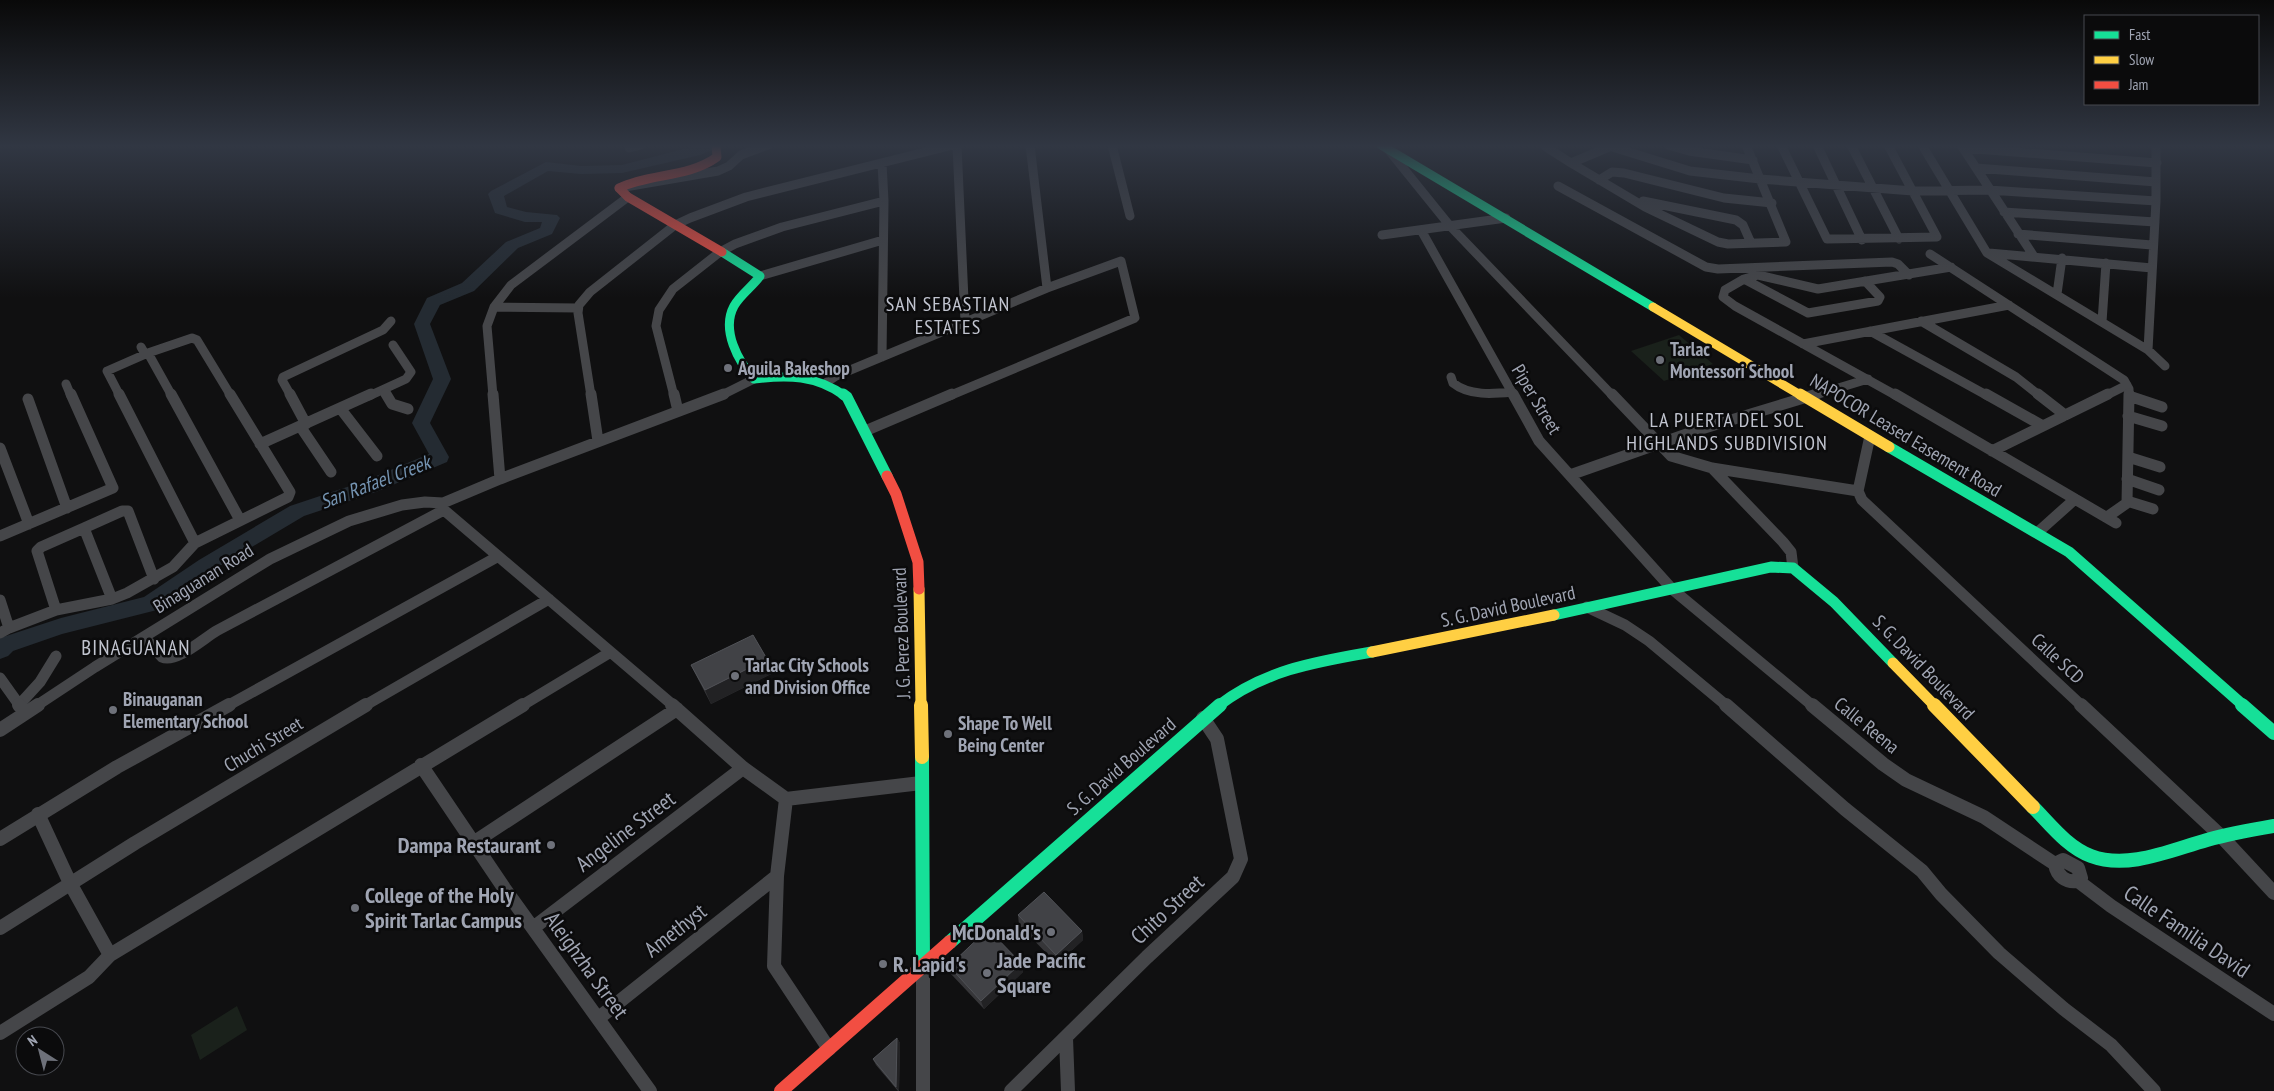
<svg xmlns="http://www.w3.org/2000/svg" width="2274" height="1091" viewBox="0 0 2274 1091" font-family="'PT Sans Narrow',sans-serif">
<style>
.green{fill:#1a211b}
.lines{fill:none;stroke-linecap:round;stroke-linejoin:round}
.river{fill:#242b32;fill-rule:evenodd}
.street-far2{stroke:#454649;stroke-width:9}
.street-far1{stroke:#454649;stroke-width:11}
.street{stroke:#454649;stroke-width:14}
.fast-far2{stroke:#16e098;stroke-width:9}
.fast-far1{stroke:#16e098;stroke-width:11}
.fast{stroke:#16e098;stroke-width:14}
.slow-far2{stroke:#ffcf43;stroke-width:9}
.slow-far1{stroke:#ffcf43;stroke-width:11}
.slow{stroke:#ffcf43;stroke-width:14}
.jam-far2{stroke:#f24e42;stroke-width:9}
.jam-far1{stroke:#f24e42;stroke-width:11}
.jam{stroke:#f24e42;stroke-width:14}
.wall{fill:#363639}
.shaded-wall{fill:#222224}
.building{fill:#414246;stroke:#505257}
.poi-dot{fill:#6e717a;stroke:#0b0b0c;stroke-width:2}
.labels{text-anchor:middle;stroke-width:5;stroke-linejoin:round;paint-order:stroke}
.poi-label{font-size:19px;font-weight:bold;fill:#a0a5b3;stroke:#0b0b0c;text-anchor:start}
.street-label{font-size:19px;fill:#a0a5b3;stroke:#0b0b0c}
.neighbourhood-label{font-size:20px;letter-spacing:1px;fill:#c1c4cf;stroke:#0b0b0c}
.water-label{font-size:20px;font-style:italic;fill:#7493b1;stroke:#0b0b0c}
.quarter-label{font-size:21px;letter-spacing:1px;fill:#c1c4cf;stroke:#0b0b0c}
.near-street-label{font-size:22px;fill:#a0a5b3;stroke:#0b0b0c}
.near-poi-label{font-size:22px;font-weight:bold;fill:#a0a5b3;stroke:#0b0b0c;text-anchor:start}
</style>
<rect width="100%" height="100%" fill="#101011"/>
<path class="green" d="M1679,335L1713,364L1664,381L1631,351Z
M237,1006L247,1030L200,1060L191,1035Z"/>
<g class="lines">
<path class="river" d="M699,145H719L717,148L700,155L622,173L581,174L548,171L504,196L507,207L526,212L557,215L560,218L552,234L518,248L474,291L440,305L430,324L451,379L430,423L449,457L447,462L376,492L304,516L213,570L157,610L62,634L13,651L8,656L0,659V638L61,618L144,597L199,560L290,506L362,482L429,454L412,423L433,379L414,324L427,298L462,283L506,242L540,228L542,222H525L495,213L488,194L491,191L546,162L581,166L622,165Z"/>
<path class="street-far2" d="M957,145L965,322
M1030,145L1047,288
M1112,145L1130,216
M1606,145L1690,171L1760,179L1913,191L1989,190L2156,201
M1668,145L1689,151L1753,160
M1781,145L1827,239L1937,237L1888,145
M1817,145L1862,240
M1851,145L1899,239
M1922,145L1987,253L2148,350L2165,366
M1961,145L2033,255
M1546,147L1571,163
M1609,147L1571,163L1645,207L1718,242L1728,244L1786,242L1746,145
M629,148L641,145
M1387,148L1450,226L1613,396
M1963,148L2157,163
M882,163L884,201L882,357
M1976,168L2156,182
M1599,180L1612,172L1624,173L1724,198L1772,203
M1558,186L1706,267L1718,269L1892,262L1898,264L1909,275
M619,188L718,171L729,166L741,155L768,145
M1643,201L1736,220L1743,225L1751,243
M2004,212L2155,222
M1421,230L1514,396
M2018,234L2152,245
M1382,235L1506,218
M1989,253L2152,268
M1930,254L2124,380L2129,389V396
M760,276L883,240
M1744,279L1808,313L1878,301L1880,297L1865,281
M2057,294L2062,258
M494,307L578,308
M1921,321L2016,377L2040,396
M2102,322L2106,263
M1870,331L1988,396
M1803,344L2009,305
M141,347L145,354L148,353L172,396
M2148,350L2156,201V145
M1451,377L1453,383C1469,396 1493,394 1512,392
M827,382L836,376L1047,288L1121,261L1135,318L949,396
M66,384L71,396
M383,390L387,396
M120,396L107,371L148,353L192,338L197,340L231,396
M291,396L282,380L283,377L383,330L391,321
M369,396L406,379L411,372L393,345
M493,396L487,326L494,307L511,285L628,197
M591,396L578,313L579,305L590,292L675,225L690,218L746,197L953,145
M674,396L656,326L659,310L673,289L720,252L735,244L782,227L884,201
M720,396L754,379
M1812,396L1868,379
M1897,396L1735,306L1723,297L1725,290L1744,279L1758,275L1818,289L1951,267
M2105,396L2127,385"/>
<path class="street-far1" d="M119,394L195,543L288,497L290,492L230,394
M171,394L240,520
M290,394L306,424
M386,394L392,404L408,409
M493,394L500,479
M591,394L598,441
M674,394L678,411
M1513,394L1539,441L1672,589L1813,706
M1612,394L1671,456L1712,468L1858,491
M1895,394L2116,523
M1986,394L2043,426
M2038,394L2065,415
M2129,396L2162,407
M28,399L67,508
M340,408L377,456
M2128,416L2162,426
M300,426L331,472
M865,431L952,394
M1870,436L1858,491L1862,500L2082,706
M260,444L371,394
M0,448L29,524
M1992,451L2108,394
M2128,457L2160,467
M1712,468L1783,542L1791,552L1793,568
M1570,475L1698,430L1817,394
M2127,479L2159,490
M2127,501L2153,509
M443,503L444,510L674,706
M2107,517L2127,503L2129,394
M84,528L122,511H128L154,579
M2037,533L2075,499
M0,536L113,488L71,394
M0,600L9,628L0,633
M1587,607L1625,625L1649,641L1727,706
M56,610L37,551L41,547L84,528L112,599
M9,628L56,610L112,599L127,593L173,567L195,543
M144,637L162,657C176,664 205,637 218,630C293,590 369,550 444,510
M0,678L20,706
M19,705L40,682L56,656
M36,706L95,667L270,559L349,521L402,505L425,502L443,503L500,479L724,394
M227,706L497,557
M364,706L549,599
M521,706L609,653"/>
<path class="street" d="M19,705L23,710
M672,705L743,768L786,799L777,876L774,966L829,1049
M1726,705L1845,809L1922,871L1941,894L1999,953L2064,1009L2111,1045L2154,1091
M1812,705L1883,764L1906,780L1984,817L2055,864
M2081,705L2221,836L2274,893
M0,730L38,705
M421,765L504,888L650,1091
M786,799L921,783
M38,814L70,883L110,955
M0,839L117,767L229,705
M473,843L677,709
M2063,860L2078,868L2081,878L2078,881C2066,883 2057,876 2055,864Z
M2078,881L2111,906L2274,1014
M0,928L135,843L366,705
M533,928L743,768
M923,966V1091
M600,1017L777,876
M0,1033L89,977L110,955L523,705
M1066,1038L1068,1091
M1011,1091L1147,957L1233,877L1241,859L1217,739L1203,718"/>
<path class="fast-far2" d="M1381,145L1653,307
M722,252L760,276C752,287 740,295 734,306C721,330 738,361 754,379C788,375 816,375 845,396"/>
<path class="fast-far1" d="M843,394L847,397L887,476
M1889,447L2069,552L2244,706
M1554,615L1771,567L1793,568L1834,602L1893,663
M1218,706C1265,670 1315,662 1372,652"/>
<path class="fast" d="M2242,705L2274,733
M922,757L923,966
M2033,807C2050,824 2067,847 2091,856C2128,870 2171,850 2207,840C2229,834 2251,830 2274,826
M950,942L1220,705"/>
<path class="slow-far2" d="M1653,307L1802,396"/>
<path class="slow-far1" d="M1800,394L1889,447
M919,589L921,706
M1372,652L1554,615
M1893,663L1935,706"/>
<path class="slow" d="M921,705L922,757
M1934,705L2033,807"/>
<path class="jam-far2" d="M716,145L717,157C688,178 651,173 619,188L628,197L722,252"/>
<path class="jam-far1" d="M887,476L896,494L918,562L919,589"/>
<path class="jam" d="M781,1091L950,942"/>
</g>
<path class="wall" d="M691,665L773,673L711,704L698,679Z
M1018,915L1082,931L1083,940L1057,964L1019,925Z
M1021,963L1023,972L984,1009L951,974L949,966Z
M897,1038L900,1043L899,1091H898L876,1065L873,1059Z"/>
<path class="shaded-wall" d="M767,659L773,673L711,704L705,690Z
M1082,931L1083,940L1057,964L1056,955Z
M1021,963L1023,972L984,1009L981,1001Z
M897,1038L900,1043L899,1091L896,1087Z"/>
<path class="building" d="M753,635L767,659L705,690L691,665Z
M1044,892L1082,931L1056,955L1018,915Z
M988,929L1021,963L981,1001L949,966Z
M897,1038L896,1087L873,1059Z"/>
<linearGradient id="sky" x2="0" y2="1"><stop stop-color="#090909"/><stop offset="0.49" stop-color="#313743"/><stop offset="1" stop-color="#313743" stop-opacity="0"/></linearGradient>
<rect width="2274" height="298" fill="url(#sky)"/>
<g class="poi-dot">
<circle cx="1660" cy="360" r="5"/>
<circle cx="728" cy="368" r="5"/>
<circle cx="735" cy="676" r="5"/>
<circle cx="113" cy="710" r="5"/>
<circle cx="948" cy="734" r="5"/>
<circle cx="551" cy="845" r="5"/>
<circle cx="355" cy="908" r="5"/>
<circle cx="1051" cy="932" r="5"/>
<circle cx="883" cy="964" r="5"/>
<circle cx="987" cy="973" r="5"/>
</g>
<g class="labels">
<g class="poi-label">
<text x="1670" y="356">Tarlac<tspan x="1670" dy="22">Montessori School</tspan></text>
<text x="738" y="375">Aguila Bakeshop</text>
<text x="745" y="672">Tarlac City Schools<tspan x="745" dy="22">and Division Office</tspan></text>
<text x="123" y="706">Binauganan<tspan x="123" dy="22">Elementary School</tspan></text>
<text x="958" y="730">Shape To Well<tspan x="958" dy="22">Being Center</tspan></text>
</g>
<g class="street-label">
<text transform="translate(1537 399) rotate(59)" y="7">Piper Street</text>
<text transform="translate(1906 435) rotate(31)" y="7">NAPOCOR Leased Easement Road</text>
<text transform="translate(203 578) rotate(-32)" y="7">Binaguanan Road</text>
<text transform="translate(1508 606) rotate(-12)" y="7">S. G. David Boulevard</text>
<text transform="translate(901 633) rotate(-92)" y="7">J. G. Perez Boulevard</text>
<text transform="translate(2058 658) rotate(43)" y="7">Calle SCD</text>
<text transform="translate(1924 667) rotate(46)" y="7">S. G. David Boulevard</text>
<text transform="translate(1867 725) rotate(39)" y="7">Calle Reena</text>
<text transform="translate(263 744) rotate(-31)" y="7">Chuchi Street</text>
<text transform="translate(1121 766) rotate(-41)" y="7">S. G. David Boulevard</text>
</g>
<g class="neighbourhood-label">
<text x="948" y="311">SAN SEBASTIAN<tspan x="948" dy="23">ESTATES</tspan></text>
<text x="1727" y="427">LA PUERTA DEL SOL<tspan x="1727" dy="23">HIGHLANDS SUBDIVISION</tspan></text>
</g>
<g class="water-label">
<text transform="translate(375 482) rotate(-21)" y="7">San Rafael Creek</text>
</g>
<g class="quarter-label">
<text x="136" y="655">BINAGUANAN</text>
</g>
<g class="near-street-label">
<text transform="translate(625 831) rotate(-37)" y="8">Angeline Street</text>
<text transform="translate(1167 909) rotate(-43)" y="8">Chito Street</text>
<text transform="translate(675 930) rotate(-38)" y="8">Amethyst</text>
<text transform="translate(2187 931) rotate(34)" y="8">Calle Familia David</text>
<text transform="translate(587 965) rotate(54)" y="8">Aleighzha Street</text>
</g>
<g class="near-poi-label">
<text x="541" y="853" text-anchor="end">Dampa Restaurant</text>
<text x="365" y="903">College of the Holy<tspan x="365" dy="25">Spirit Tarlac Campus</tspan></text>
<text x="1041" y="940" text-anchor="end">McDonald's</text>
<text x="997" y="968">Jade Pacific<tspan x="997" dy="25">Square</tspan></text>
<text x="893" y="972">R. Lapid's</text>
</g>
</g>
<rect x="2084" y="15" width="175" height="90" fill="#0b0b0c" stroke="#47494f"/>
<rect x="2094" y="31" width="25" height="8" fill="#16e098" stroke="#47494f"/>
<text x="2129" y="40" font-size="15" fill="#a0a5b3">Fast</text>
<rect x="2094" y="56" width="25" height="8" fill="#ffcf43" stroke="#47494f"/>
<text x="2129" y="65" font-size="15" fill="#a0a5b3">Slow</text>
<rect x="2094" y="81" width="25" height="8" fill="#f24e42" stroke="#47494f"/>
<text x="2129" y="90" font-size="15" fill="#a0a5b3">Jam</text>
<g transform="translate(40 1051) rotate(324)"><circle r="24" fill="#0b0b0c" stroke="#47494f"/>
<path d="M0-4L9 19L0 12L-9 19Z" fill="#6e717a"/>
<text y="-8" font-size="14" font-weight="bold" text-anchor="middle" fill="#a0a5b3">N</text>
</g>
</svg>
